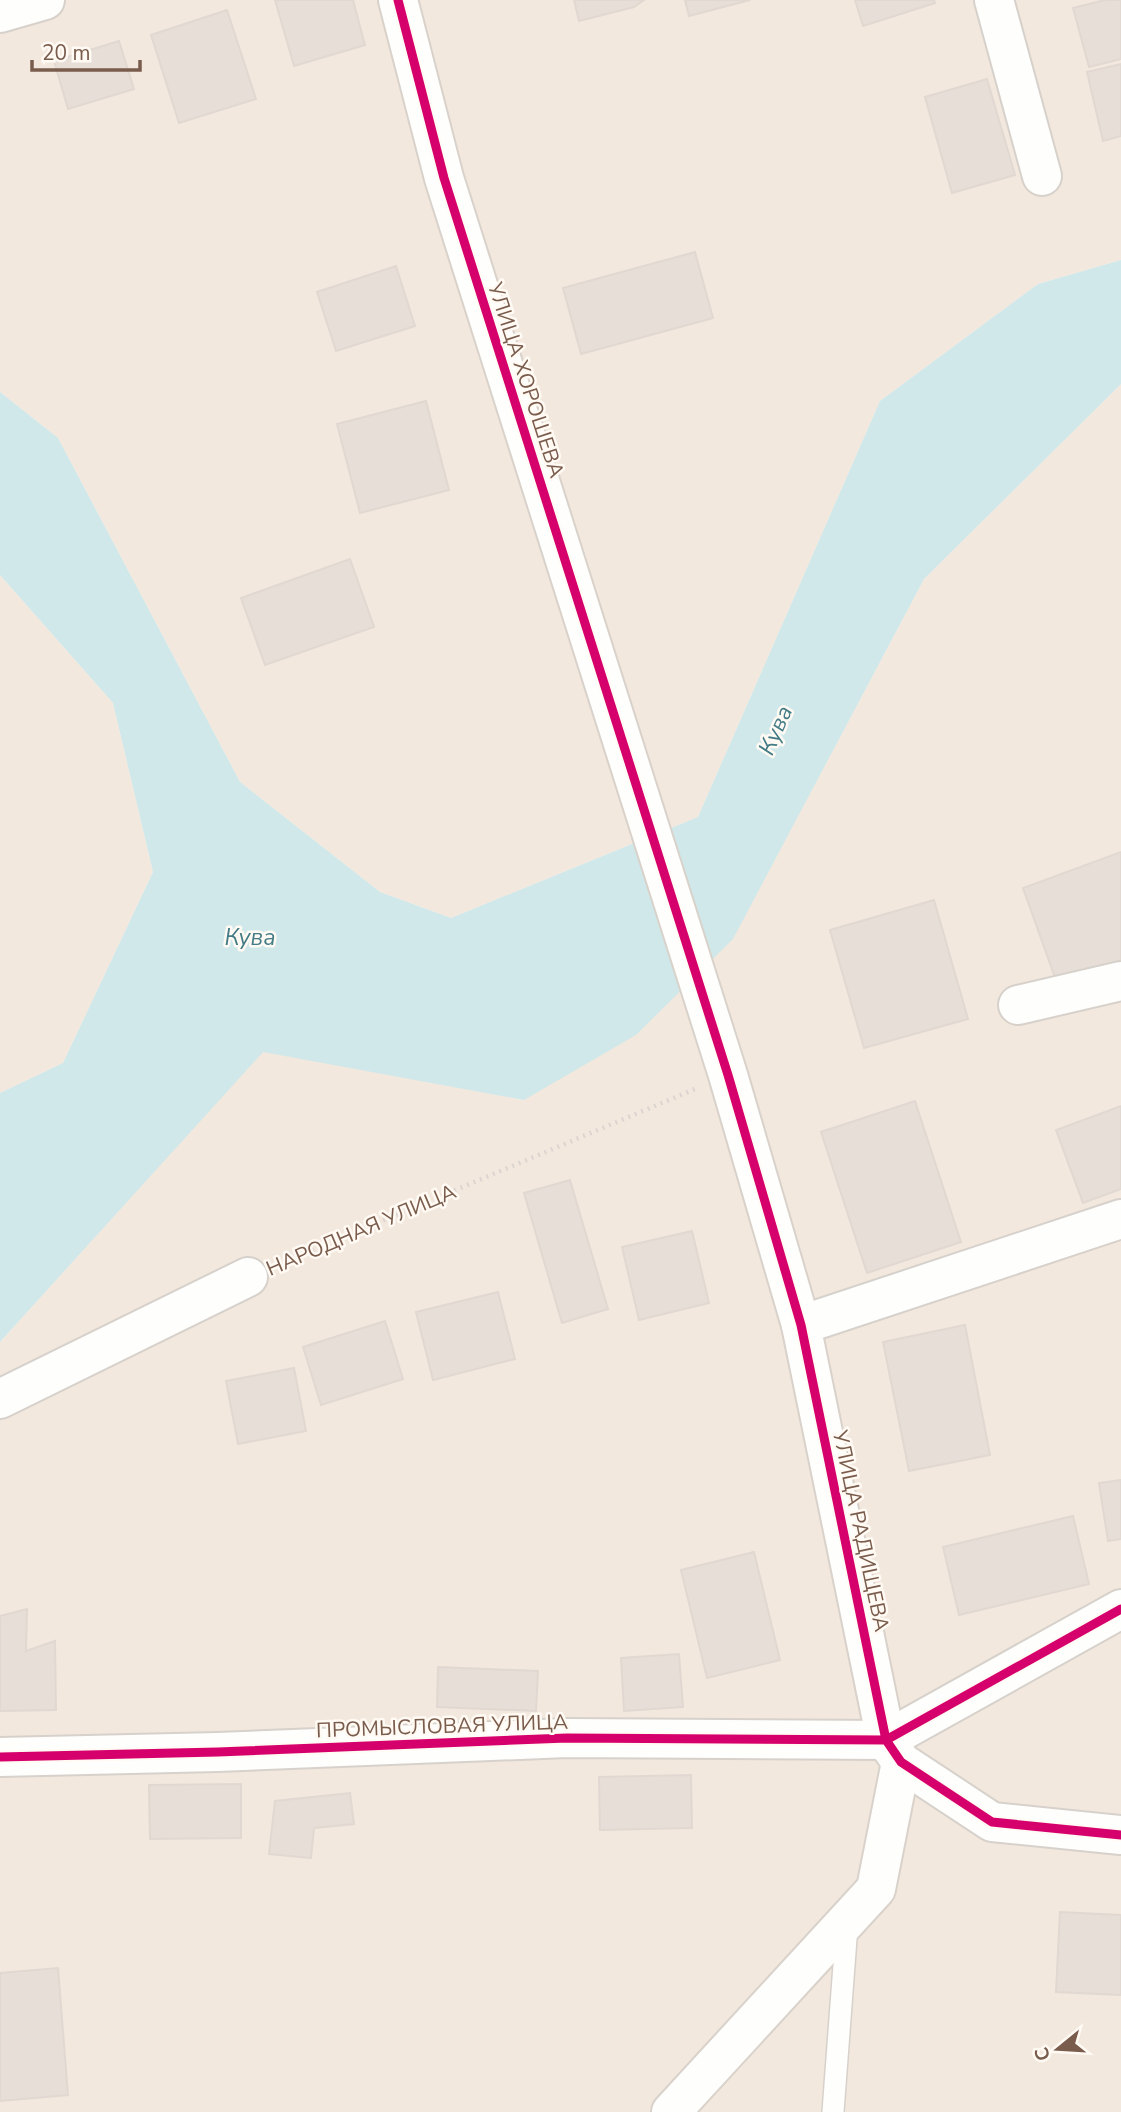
<svg xmlns="http://www.w3.org/2000/svg" width="1121" height="2112" viewBox="0 0 1121 2112" font-family="'Nunito Sans',sans-serif">
<style>
.residential{fill:#f2e8de}
.water{fill:#d0e8ea}
.building{fill:#e6ded7;stroke:#e2d8d2;stroke-width:2}
.lines{fill:none;stroke-linecap:round;stroke-linejoin:round}
.lane-casing{stroke:#d7d1cb;stroke-width:24}
.street-casing{stroke:#d7d1cb;stroke-width:42}
.secondary-casing{stroke:#d9d2cb;stroke-width:42}
.path{stroke:#dcd5d0;stroke-width:4.5;stroke-dasharray:2 5;stroke-linecap:butt}
.lane{stroke:#fefefd;stroke-width:21}
.street{stroke:#fefefd;stroke-width:38}
.secondary{stroke:#fefefd;stroke-width:38}
.cycleway-casing{stroke:#fffaf3;stroke-width:13}
.cycleway{stroke:#d6006c;stroke-width:9}
.labels{text-anchor:middle;stroke-width:5;stroke-linejoin:round;paint-order:stroke}
.street-label{font-size:21px;fill:#7a5c4d;stroke:#fffaf3}
.water-label{font-size:23px;font-style:italic;fill:#437c86;stroke:#fffaf3}
</style>
<rect width="100%" height="100%" fill="#f9f5f0"/>
<path class="residential" d="M0,0H1121V260L1038,284L880,401L698,817L451,918L380,892L240,782L58,438L0,392Z
M1121,384V2112H0V1342L263,1051L524,1100L733,938L924,579Z
M0,575L113,703L153,872L63,1063L0,1093Z"/>
<path class="water" d="M1121,260V384L924,579L733,939L636,1035L524,1100L263,1052L0,1342V1093L63,1063L153,872L113,703L0,575V392L58,438L240,782L380,892L451,918L698,817L880,401L1038,284Z"/>
<path class="building" d="M275,0H353L365,45L294,66Z
M574,0H644L634,7L579,21Z
M685,0H750L689,16Z
M855,0H934L935,3L863,26Z
M1105,0H1121V59L1089,67L1073,8Z
M227,10L256,99L179,123L151,35Z
M119,41L134,89L68,109L54,61Z
M1121,64V136L1103,141L1087,72Z
M987,79L1015,175L952,193L925,97Z
M695,252L713,318L581,354L563,288Z
M396,266L415,326L336,351L317,292Z
M426,401L449,490L360,513L337,424Z
M350,559L374,627L265,665L241,598Z
M1121,852V960L1057,983L1023,888Z
M934,900L968,1019L864,1048L830,930Z
M915,1101L961,1242L867,1273L821,1132Z
M1121,1106V1189L1083,1203L1056,1130Z
M570,1180L608,1309L562,1323L524,1193Z
M692,1231L709,1303L639,1320L622,1247Z
M498,1292L515,1359L433,1380L416,1312Z
M385,1321L403,1379L321,1405L303,1347Z
M965,1325L990,1455L909,1471L883,1342Z
M294,1368L306,1431L238,1444L226,1381Z
M1121,1480V1539L1108,1541L1099,1483Z
M1073,1516L1089,1584L959,1615L943,1547Z
M754,1552L780,1660L707,1678L681,1570Z
M27,1609L26,1651L55,1641L56,1710L0,1711V1616Z
M679,1654L683,1707L624,1711L621,1658Z
M438,1667L538,1671L536,1711L437,1707Z
M691,1775L692,1828L600,1830L599,1777Z
M241,1784V1838L150,1839L149,1785Z
M350,1793L354,1824L314,1828L311,1858L269,1854L275,1801Z
M1060,1912L1121,1915V1995L1056,1992Z
M58,1968L68,2095L0,2101V1973Z"/>
<g class="lines">
<g class="lane-casing">
<path id="lane" d="M833,2112L847,1925"/>
</g>
<g class="street-casing">
<path id="street" d="M994,0L1042,176
M0,13L45,0
M1018,1005L1121,981
M801,1325L1121,1219
M0,1399L248,1277
M0,1757L218,1752L567,1738L886,1740L1121,1609
M901,1762L992,1822L1121,1835"/>
</g>
<g class="secondary-casing">
<path id="secondary" d="M398,0L444,178L728,1075L801,1325L886,1740L901,1762L876,1889L671,2112"/>
</g>
<path class="path" d="M280,1264L695,1089"/>
<use href="#lane" class="lane"/>
<use href="#street" class="street"/>
<use href="#secondary" class="secondary"/>
<g class="cycleway-casing">
<path id="cycleway" d="M398,0L444,178L728,1075L801,1325L886,1740L901,1762L992,1822L1121,1835
M0,1757L218,1752L567,1738L886,1740L1121,1609"/>
</g>
<use href="#cycleway" class="cycleway"/>
</g>
<g class="labels">
<g class="street-label">
<text transform="translate(526 380) rotate(72)" y="7">УЛИЦА ХОРОШЕВА</text>
<text transform="translate(361 1230) rotate(-23)" y="7">НАРОДНАЯ УЛИЦА</text>
<text transform="translate(861 1531) rotate(78)" y="7">УЛИЦА РАДИЩЕВА</text>
<text transform="translate(442 1726) rotate(-2)" y="7">ПРОМЫСЛОВАЯ УЛИЦА</text>
</g>
<g class="water-label">
<text transform="translate(775 730) rotate(-66)" y="8">Кува</text>
<text x="250" y="945">Кува</text>
</g>
</g>
<g transform="translate(1058 2049) rotate(252)" stroke="#fffaf3" stroke-width="5" paint-order="stroke">
<path d="M0-5L12 26L0 18L-12 26Z" fill="#7a5c4d"/>
<text y="-10" font-size="19" font-weight="bold" text-anchor="middle" fill="#7a5c4d">С</text>
</g>
<path d="M32 60v10h108v-10" fill="none" stroke="#7a5c4d" stroke-width="3.5"/>
<text x="42" y="60" font-size="21" fill="#7a5c4d" stroke="#fffaf3" stroke-width="5" paint-order="stroke">20 m</text>
</svg>
